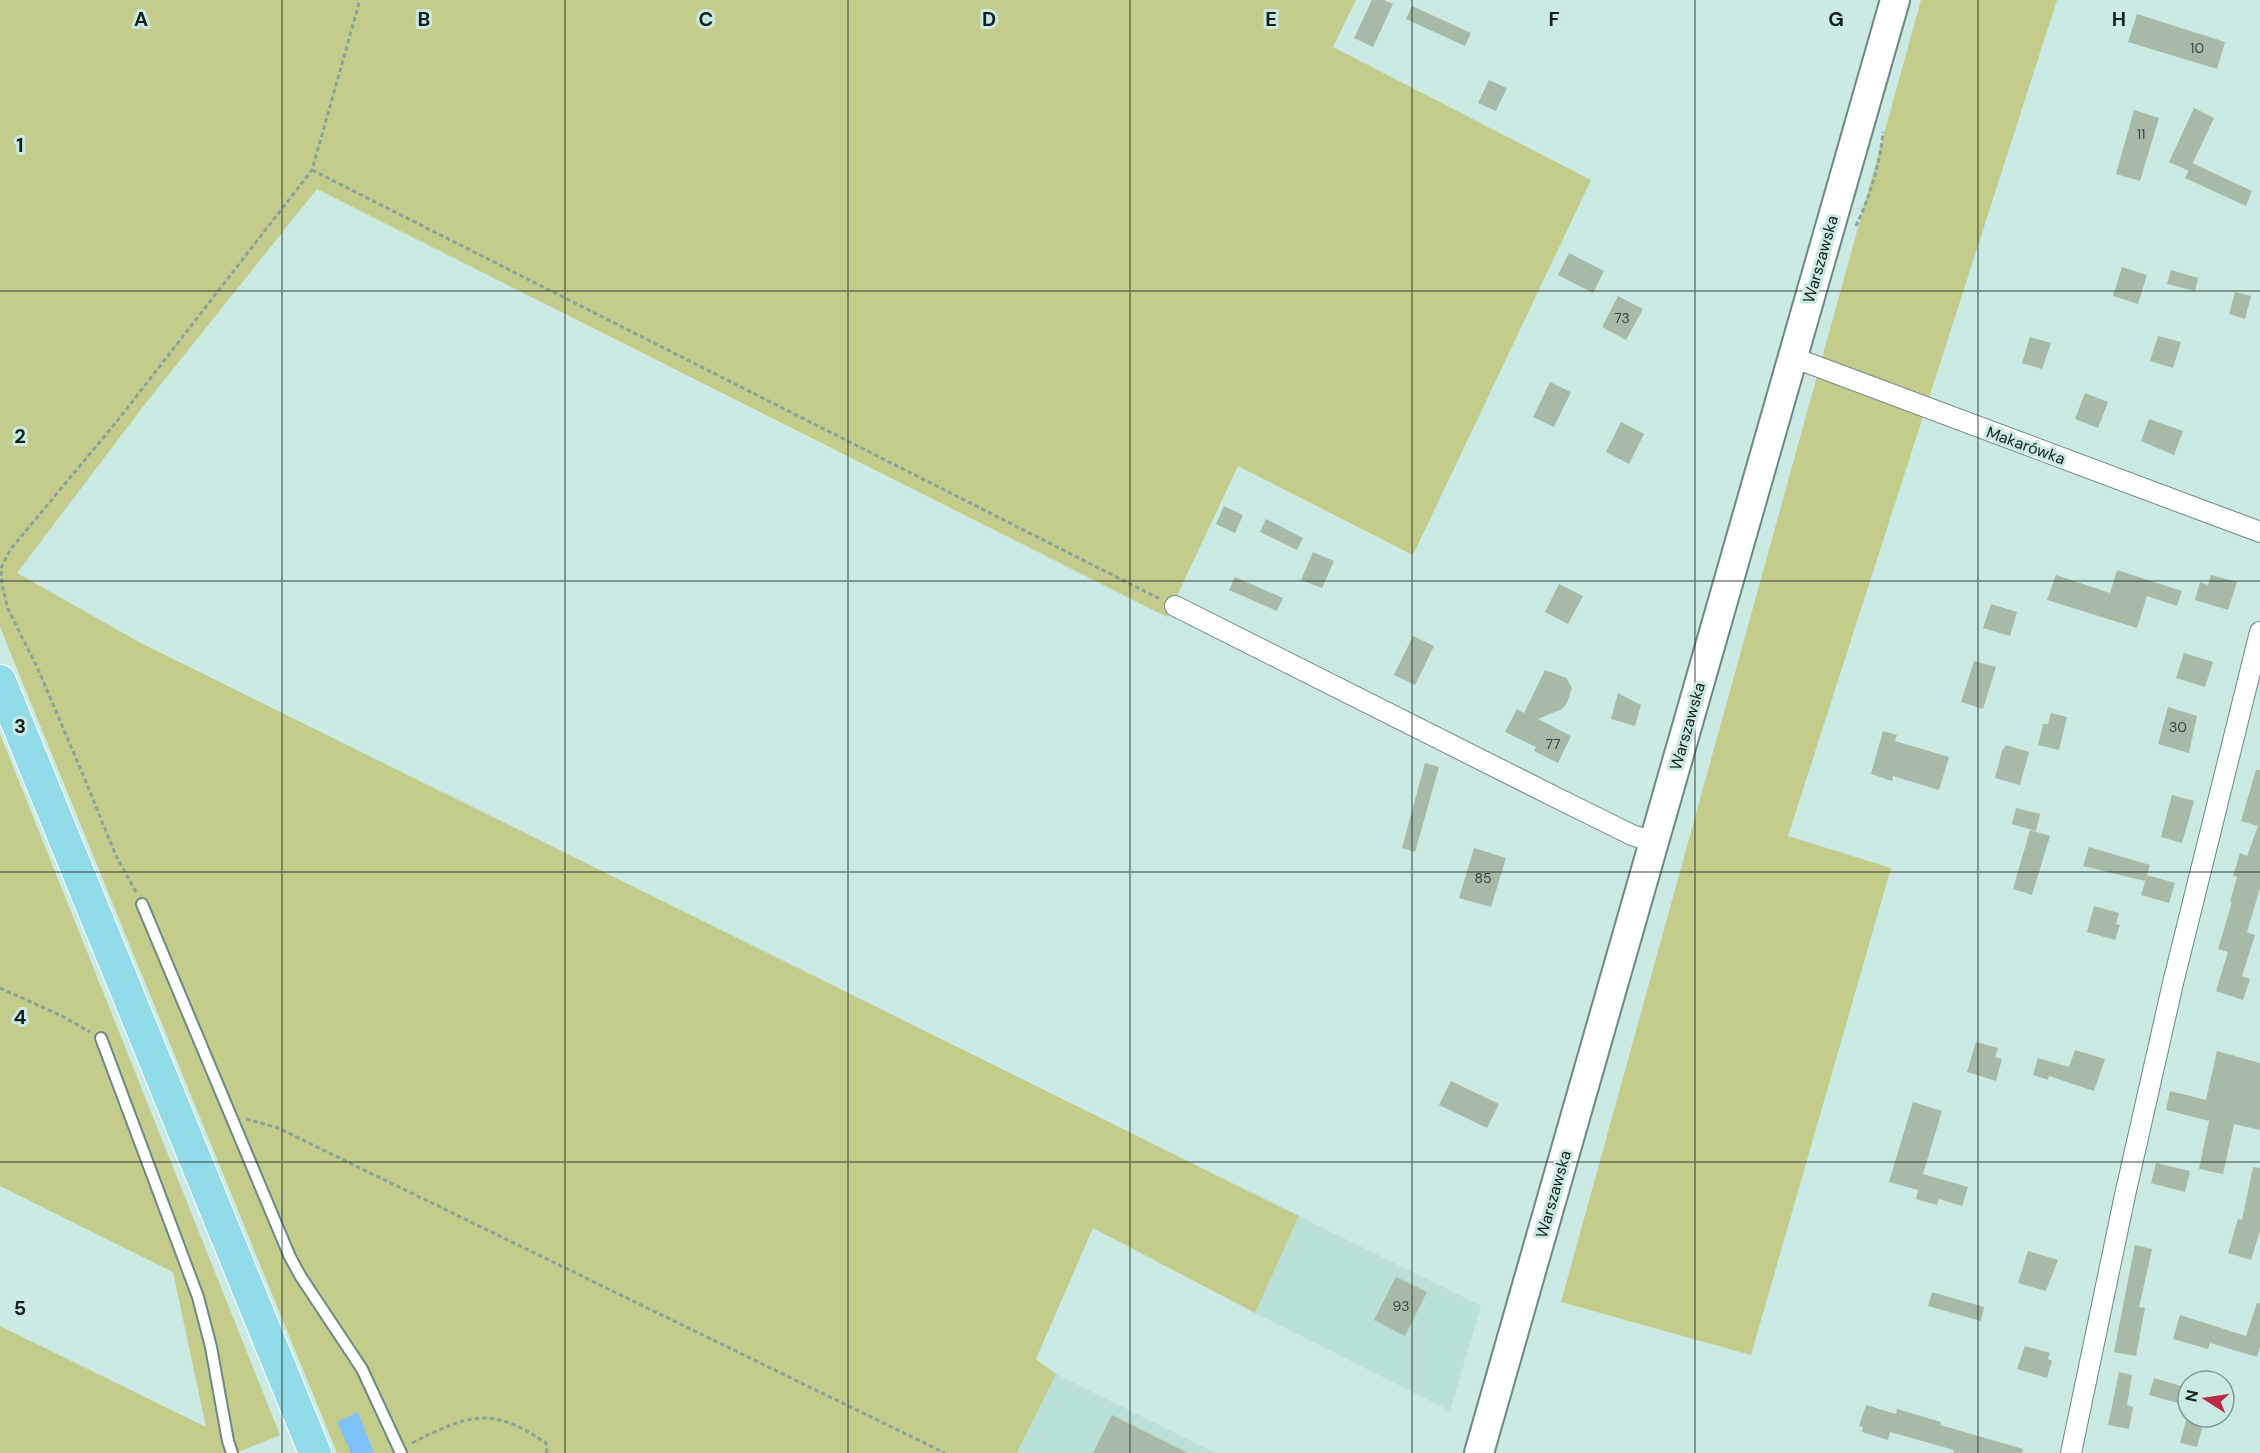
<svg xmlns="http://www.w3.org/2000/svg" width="2260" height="1453" viewBox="0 0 2260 1453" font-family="'DM Sans',sans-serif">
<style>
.built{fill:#b9e1d7}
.green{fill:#c4cc8b}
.water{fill:#7ec0f8}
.building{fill:#a6baa7}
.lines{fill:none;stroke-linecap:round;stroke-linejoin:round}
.lane-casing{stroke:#6c8983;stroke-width:14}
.street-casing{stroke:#6c8983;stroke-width:22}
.secondary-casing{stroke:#6c8983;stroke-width:32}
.primary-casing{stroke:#fff;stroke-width:34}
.path{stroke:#8aa29d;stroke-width:3;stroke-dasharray:4.5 3;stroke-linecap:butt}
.lane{stroke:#fff;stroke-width:10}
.street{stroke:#fff;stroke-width:20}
.secondary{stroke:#fff;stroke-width:28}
.primary{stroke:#92dbe9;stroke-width:32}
.grid{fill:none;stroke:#14201d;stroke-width:1.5;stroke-opacity:0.55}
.labels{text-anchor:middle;stroke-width:6;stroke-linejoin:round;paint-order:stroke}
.number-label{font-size:14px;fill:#384640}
.street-label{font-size:16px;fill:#14201d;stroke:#cbeae3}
.grid-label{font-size:20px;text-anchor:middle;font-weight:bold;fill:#14201d;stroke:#cbeae3;stroke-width:6;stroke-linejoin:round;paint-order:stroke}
</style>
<rect width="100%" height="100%" fill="#cbeae3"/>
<path class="built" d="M1299,1216L1481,1306L1450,1411L1255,1313Z
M1056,1374L1215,1453H1017Z"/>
<path class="green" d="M0,0H1356L1333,47L1591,180L1413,555L1238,466L1167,617L317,189L142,408L17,573L139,642L1299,1216L1255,1313L1093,1228L1036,1359L1056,1374L1017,1453H337L0,627Z
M1921,0H2057L1788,836L1891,868L1751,1355L1561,1302Z
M0,734L280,1435L236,1453H0V1326L206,1427L173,1272L0,1186Z"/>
<path class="water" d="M358,1412L374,1453H351L337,1422Z"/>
<path class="building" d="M1372,0H1384L1393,4L1373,47L1354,38Z
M1412,6L1471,33L1465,46L1406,19Z
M2137,14L2225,42L2217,69L2128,42Z
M1489,80L1507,88L1496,111L1478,103Z
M2194,108L2214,118L2189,171L2169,162Z
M2134,110L2159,118L2140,181L2116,174Z
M2192,163L2252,191L2246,206L2185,178Z
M1569,253L1604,271L1593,293L1558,275Z
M2122,267L2147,275L2138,304L2113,296Z
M2171,270L2198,278L2195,291L2167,284Z
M2235,292L2251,296L2245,319L2229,314Z
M1618,296L1643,309L1626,340L1602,327Z
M2158,336L2181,342L2173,368L2150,361Z
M2030,337L2051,343L2042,369L2022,363Z
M1550,382L1571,392L1554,427L1533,417Z
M2085,393L2108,402L2098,428L2075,419Z
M2149,419L2183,431L2174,455L2141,441Z
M1621,422L1644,434L1629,464L1606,452Z
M1224,506L1243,515L1235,533L1216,524Z
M1266,519L1303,538L1297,550L1260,532Z
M1313,552L1334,561L1322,588L1301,580Z
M2117,570L2182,591L2177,606L2147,596L2137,628L2047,600L2056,575L2110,593Z
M2211,575L2237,582L2228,610L2195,600L2200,582L2208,585Z
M1235,577L1283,598L1277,611L1229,590Z
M1559,584L1583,596L1568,624L1545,612Z
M1991,604L2017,612L2010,636L1983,628Z
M1413,636L1434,646L1415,685L1394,675Z
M2184,653L2213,662L2205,687L2176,678Z
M1974,661L1996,667L1983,709L1961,702Z
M1545,670L1566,678L1572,688L1567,703L1562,709L1538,719L1571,736L1558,763L1534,751L1536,747L1505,732L1517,709L1524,713Z
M1618,693L1641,705L1635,726L1611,719Z
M2168,707L2197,716L2189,753L2158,744Z
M2051,713L2067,717L2059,750L2038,745L2043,724H2048Z
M1883,731L1897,735L1895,741L1949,757L1939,790L1893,776L1892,781L1871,774Z
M2006,745L2029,752L2020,785L1995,778L2002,751Z
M1425,763L1439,767L1415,852L1402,848Z
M2256,770H2260V888L2247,932L2255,935L2242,976L2250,979L2243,1000L2216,991L2228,952L2218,949L2232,902H2230L2237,877L2233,876L2240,853L2247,856L2258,826L2241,821Z
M2172,795L2194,801L2182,843L2161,837Z
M2016,808L2040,814L2036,831L2012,824Z
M2030,830L2050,836L2032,895L2013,889Z
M2089,847L2150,865L2145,881L2083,866Z
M1474,848L1506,858L1491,907L1459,898Z
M2147,875L2175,883L2169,903L2141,895Z
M2094,906L2119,913L2116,924L2120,925L2115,940L2087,932Z
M1976,1042L1998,1048L1995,1057L2002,1059L1996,1081L1967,1072Z
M2075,1050L2105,1059L2094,1091L2049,1076L2048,1080L2033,1075L2038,1058L2069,1067Z
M2217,1051L2260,1063V1130L2234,1124L2223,1174L2199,1169L2209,1121L2166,1110L2170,1091L2206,1100Z
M1451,1081L1499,1104L1487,1128L1439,1105Z
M1913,1102L1942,1111L1923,1174L1968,1187L1962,1206L1939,1199L1937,1205L1916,1199L1918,1190L1889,1182Z
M2156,1163L2190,1171L2185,1192L2151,1183Z
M2253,1167L2260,1168V1231L2251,1260L2228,1253L2238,1219L2242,1220Z
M2135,1245L2152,1249L2139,1307L2145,1308L2136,1356L2114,1352Z
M2028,1251L2058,1260L2046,1291L2018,1283Z
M1396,1277L1427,1292L1405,1336L1374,1320Z
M1932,1292L1984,1307L1981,1321L1928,1306Z
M2257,1303H2260V1347L2257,1357L2210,1343L2208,1349L2173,1339L2180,1315L2246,1336Z
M2025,1346L2050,1353L2048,1359L2052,1361L2047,1378L2017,1369Z
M2119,1372L2132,1375L2127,1405L2133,1407L2129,1429L2108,1425Z
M2154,1378L2188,1388V1406L2149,1395Z
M1866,1405L1896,1414L1897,1409L1941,1422L1940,1425L2023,1449L2022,1453H1953L1954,1450L1890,1432L1888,1440L1862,1432L1863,1427L1859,1426Z
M1112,1415L1188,1453H1093Z
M2187,1417H2205L2197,1447L2180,1443Z"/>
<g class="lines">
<g class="lane-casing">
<path id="lane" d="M142,904L290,1257L301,1277L362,1369L401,1453
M101,1038L198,1297L211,1347L228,1441L232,1453"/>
</g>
<g class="street-casing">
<path id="street" d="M1792,357L2260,532
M1175,606L1559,799L1632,835L1653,842
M2071,1453L2125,1195L2173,983L2260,632"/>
</g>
<g class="secondary-casing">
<path id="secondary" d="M1479,1453L1895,0"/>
</g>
<g class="primary-casing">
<path id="primary" d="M0,681L315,1453"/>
</g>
<path class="path" d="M312,170L1160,599
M1856,226C1870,196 1880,165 1883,132
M136,892L116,856L84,777L38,669L8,609L2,585L1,568L10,550L118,420L312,170L360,0
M0,988L62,1016L90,1032
M246,1119L278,1128L945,1453
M412,1443C468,1415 491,1405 546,1443L547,1453"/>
<use href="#lane" class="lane"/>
<use href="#street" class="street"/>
<use href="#secondary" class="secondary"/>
<use href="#primary" class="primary"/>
</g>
<path class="grid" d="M282,0V1453M565,0V1453M848,0V1453M1130,0V1453M1412,0V1453M1695,0V1453M1978,0V1453M0,291H2260M0,581H2260M0,872H2260M0,1162H2260"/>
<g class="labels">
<g class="number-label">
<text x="2197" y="53">10</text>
<text x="2141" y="139">11</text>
<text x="1622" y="323">73</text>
<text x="2178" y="732">30</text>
<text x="1553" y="749">77</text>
<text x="1483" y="883">85</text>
<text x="1401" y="1311">93</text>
</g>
<g class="street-label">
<text transform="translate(1820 259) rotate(-74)" y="6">Warszawska</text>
<text transform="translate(2026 445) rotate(20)" y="6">Makarówka</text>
<text transform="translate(1687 726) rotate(-74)" y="6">Warszawska</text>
<text transform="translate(1553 1194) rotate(-74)" y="6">Warszawska</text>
</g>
</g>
<g class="grid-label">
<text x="141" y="26">A</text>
<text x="424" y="26">B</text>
<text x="706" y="26">C</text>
<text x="989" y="26">D</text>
<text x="1271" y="26">E</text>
<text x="1554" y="26">F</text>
<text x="1836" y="26">G</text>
<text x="2119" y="26">H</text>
<text x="20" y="152">1</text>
<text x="20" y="443">2</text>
<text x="20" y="733">3</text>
<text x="20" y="1024">4</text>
<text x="20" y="1315">5</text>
</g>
<g transform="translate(2206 1399) rotate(282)"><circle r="28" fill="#cbeae3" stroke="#829994" stroke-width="1.5"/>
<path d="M0-4.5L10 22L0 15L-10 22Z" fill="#bb2a46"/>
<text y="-9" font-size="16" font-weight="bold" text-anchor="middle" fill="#14201d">N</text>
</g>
</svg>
